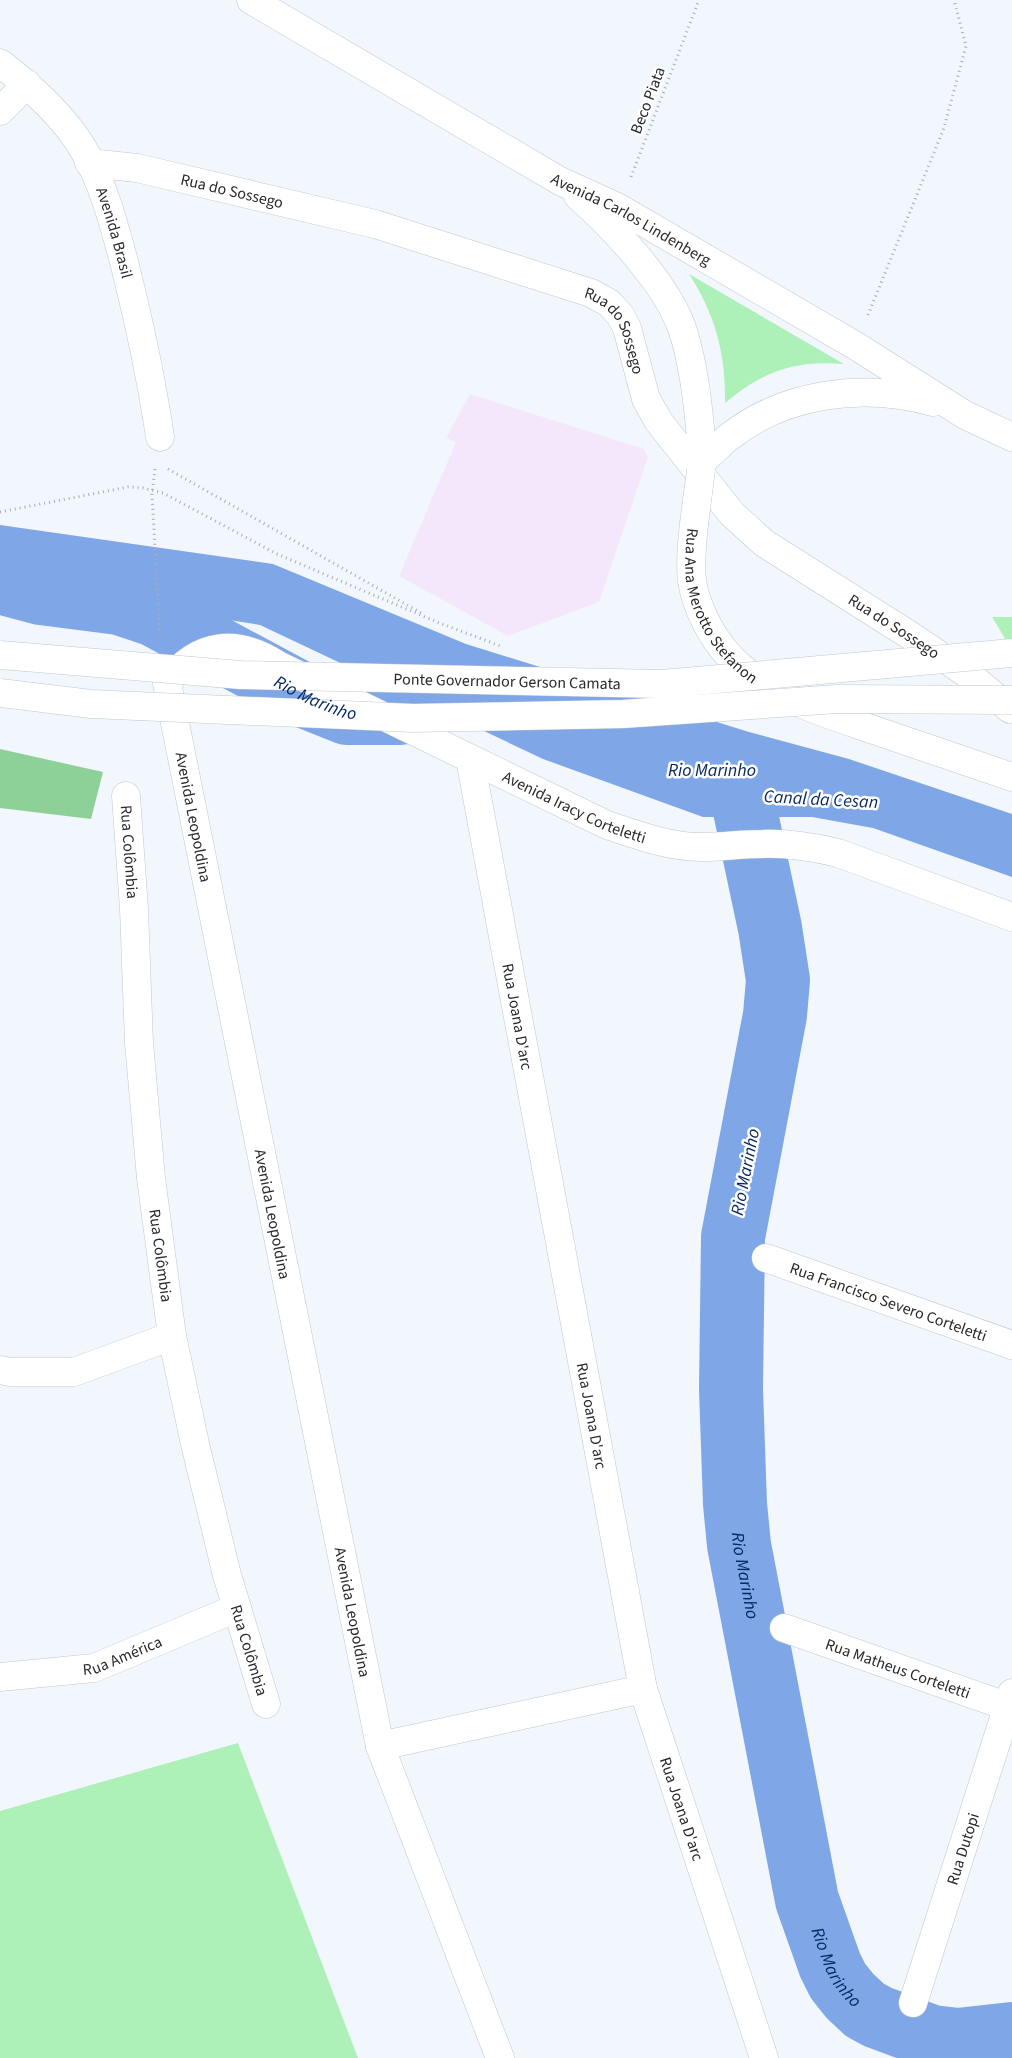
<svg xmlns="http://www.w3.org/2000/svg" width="1012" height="2058" viewBox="0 0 1012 2058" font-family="'Source Sans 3',sans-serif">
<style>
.education{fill:#f4e7fb}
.green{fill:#aef1b8}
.forest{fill:#8ed198}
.water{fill:#7fa7e8}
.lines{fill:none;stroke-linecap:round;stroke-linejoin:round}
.river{stroke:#7fa7e8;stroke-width:64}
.minor-casing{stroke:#bfc7d1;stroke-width:29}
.major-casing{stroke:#bfc7d1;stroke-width:29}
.path{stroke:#a8acb1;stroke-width:3;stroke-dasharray:1 4;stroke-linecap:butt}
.minor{stroke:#fff;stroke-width:28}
.major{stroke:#fff;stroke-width:28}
.major-bridge-casing{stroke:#bfc7d1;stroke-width:29;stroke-linecap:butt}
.major-bridge{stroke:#fff;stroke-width:28}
.labels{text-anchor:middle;stroke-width:5;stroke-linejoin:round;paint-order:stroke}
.street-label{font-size:16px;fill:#272a2d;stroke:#fff}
.water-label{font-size:18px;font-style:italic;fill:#062961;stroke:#fff}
</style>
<rect width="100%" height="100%" fill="#f2f7fd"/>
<path class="education" d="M470,394L644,449L648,457L599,602L508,636L399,576L456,442L446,438Z"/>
<path class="green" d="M689,274L844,364C795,360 763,371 725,403C726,354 715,314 689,274Z
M992,617H1012V650Z
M238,1743L358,2058H0V1811Z"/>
<path class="forest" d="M0,749L103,772L91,819L0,808Z"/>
<path class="water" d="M0,525L273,564L466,644L749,732L849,759L1012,814V877L873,828L812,817H703L543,759L260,625L0,584Z"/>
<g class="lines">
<g class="river">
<path id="s1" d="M0,582L41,593L119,603L155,615L307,697L347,713H401"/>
<path id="s2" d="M742,796L770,928L778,980L775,1015L733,1237L731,1389L735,1504L739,1545L807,1900L830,1965L838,1981L850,1996L865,2010L878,2017L932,2037L958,2040L1012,2034"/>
</g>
<g class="minor-casing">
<g id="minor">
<path id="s3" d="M0,63C30,86 62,114 82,147C102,180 113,221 123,258C138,317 151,376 160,437"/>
<path d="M0,111L27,84"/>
<path id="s4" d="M89,163L137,168L375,224L591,293L609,303L620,315L627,328L646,399L659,422L732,514L764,543L911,636L969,675L1010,709"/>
<path id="s5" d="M470,759L643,1689L764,2058"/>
<path id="s6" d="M126,796L134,909L139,1043L151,1178L172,1336L195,1444L227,1575L266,1704"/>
<path id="s7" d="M766,1258L1012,1345"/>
<path d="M0,1370L10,1372H74L172,1336"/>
<path id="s8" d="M784,1628L1012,1708"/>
<path id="s9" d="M0,1677L94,1668L237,1608"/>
<path d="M380,1746L643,1689"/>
<path id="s10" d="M913,2003L1012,1693"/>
<path id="s11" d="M500,2058L380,1746L167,683C198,642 236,638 278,665L607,825C637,835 669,847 701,847C721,847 742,844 762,844C788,843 813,847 838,853L1012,917"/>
</g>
</g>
<g class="major-casing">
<g id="major">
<path id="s12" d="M251,0L560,181L619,208L856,346L965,415L1012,437"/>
<path d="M578,196C614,228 668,285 683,331C696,373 699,417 703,460L701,470"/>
<path d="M703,460C712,453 720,444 729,437C786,392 864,383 933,402"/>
<path id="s13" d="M694,524C692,543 690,562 692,581C694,594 699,608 705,620C736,686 804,706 868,728C916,744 964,761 1012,777"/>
</g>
</g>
<path class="path" d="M631,177L699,0
M868,315L944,128L966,46L954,0
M155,469L152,494L160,637
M168,469L423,614
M0,512L128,487L143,488L163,493L277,554L437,622L503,647"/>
<use href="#minor" class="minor"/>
<use href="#major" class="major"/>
<g class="major-bridge-casing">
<g id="major-bridge">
<path d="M694,524L701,470"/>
<path id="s14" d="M0,655L241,675L662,684L1012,653"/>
<path d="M0,693L91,704L413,718L623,714L837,699L1012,700"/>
</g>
</g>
<use href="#major-bridge" class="major-bridge"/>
</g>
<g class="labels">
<g class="street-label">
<text transform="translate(647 100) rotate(-69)" y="6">Beco Piata</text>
<text dy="6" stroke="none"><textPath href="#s4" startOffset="146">Rua do Sossego</textPath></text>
<text dy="6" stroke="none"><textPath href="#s12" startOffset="439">Avenida Carlos Lindenberg</textPath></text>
<text dy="6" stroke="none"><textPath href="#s3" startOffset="210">Avenida Brasil</textPath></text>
<text dy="6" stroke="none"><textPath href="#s4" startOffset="566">Rua do Sossego</textPath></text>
<text dy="6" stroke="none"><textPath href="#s13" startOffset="91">Rua Ana Merotto Stefanon</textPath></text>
<text dy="6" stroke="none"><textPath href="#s4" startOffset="986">Rua do Sossego</textPath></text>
<text dy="6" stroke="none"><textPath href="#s14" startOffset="508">Ponte Governador Gerson Camata</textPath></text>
<text dy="6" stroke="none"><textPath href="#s11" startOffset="1874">Avenida Iracy Corteletti</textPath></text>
<text transform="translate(194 817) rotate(79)" y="6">Avenida Leopoldina</text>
<text dy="6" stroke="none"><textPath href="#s6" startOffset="56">Rua Colômbia</textPath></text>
<text dy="6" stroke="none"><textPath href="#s5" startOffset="262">Rua Joana D'arc</textPath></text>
<text transform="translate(273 1214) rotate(79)" y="6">Avenida Leopoldina</text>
<text dy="6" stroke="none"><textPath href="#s6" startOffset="461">Rua Colômbia</textPath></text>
<text dy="6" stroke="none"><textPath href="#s7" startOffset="130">Rua Francisco Severo Corteletti</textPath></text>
<text dy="6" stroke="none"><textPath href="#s5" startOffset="668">Rua Joana D'arc</textPath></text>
<text transform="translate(353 1612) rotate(79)" y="6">Avenida Leopoldina</text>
<text dy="6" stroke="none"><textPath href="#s6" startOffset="866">Rua Colômbia</textPath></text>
<text dy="6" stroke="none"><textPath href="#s9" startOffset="125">Rua América</textPath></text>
<text dy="6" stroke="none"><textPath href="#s8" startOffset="121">Rua Matheus Corteletti</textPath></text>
<text dy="6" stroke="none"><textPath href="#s5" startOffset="1072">Rua Joana D'arc</textPath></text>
<text dy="6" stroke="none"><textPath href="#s10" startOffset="162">Rua Dutopi</textPath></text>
</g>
<g class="water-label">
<text dy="6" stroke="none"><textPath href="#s1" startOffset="340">Rio Marinho</textPath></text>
<text x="712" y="776">Rio Marinho</text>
<text transform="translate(821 799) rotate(3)" y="6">Canal da Cesan</text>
<text transform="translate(745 1172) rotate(-79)" y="6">Rio Marinho</text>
<text dy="6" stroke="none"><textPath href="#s2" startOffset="788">Rio Marinho</textPath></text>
<text dy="6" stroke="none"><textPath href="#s2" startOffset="1192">Rio Marinho</textPath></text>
</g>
</g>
</svg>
